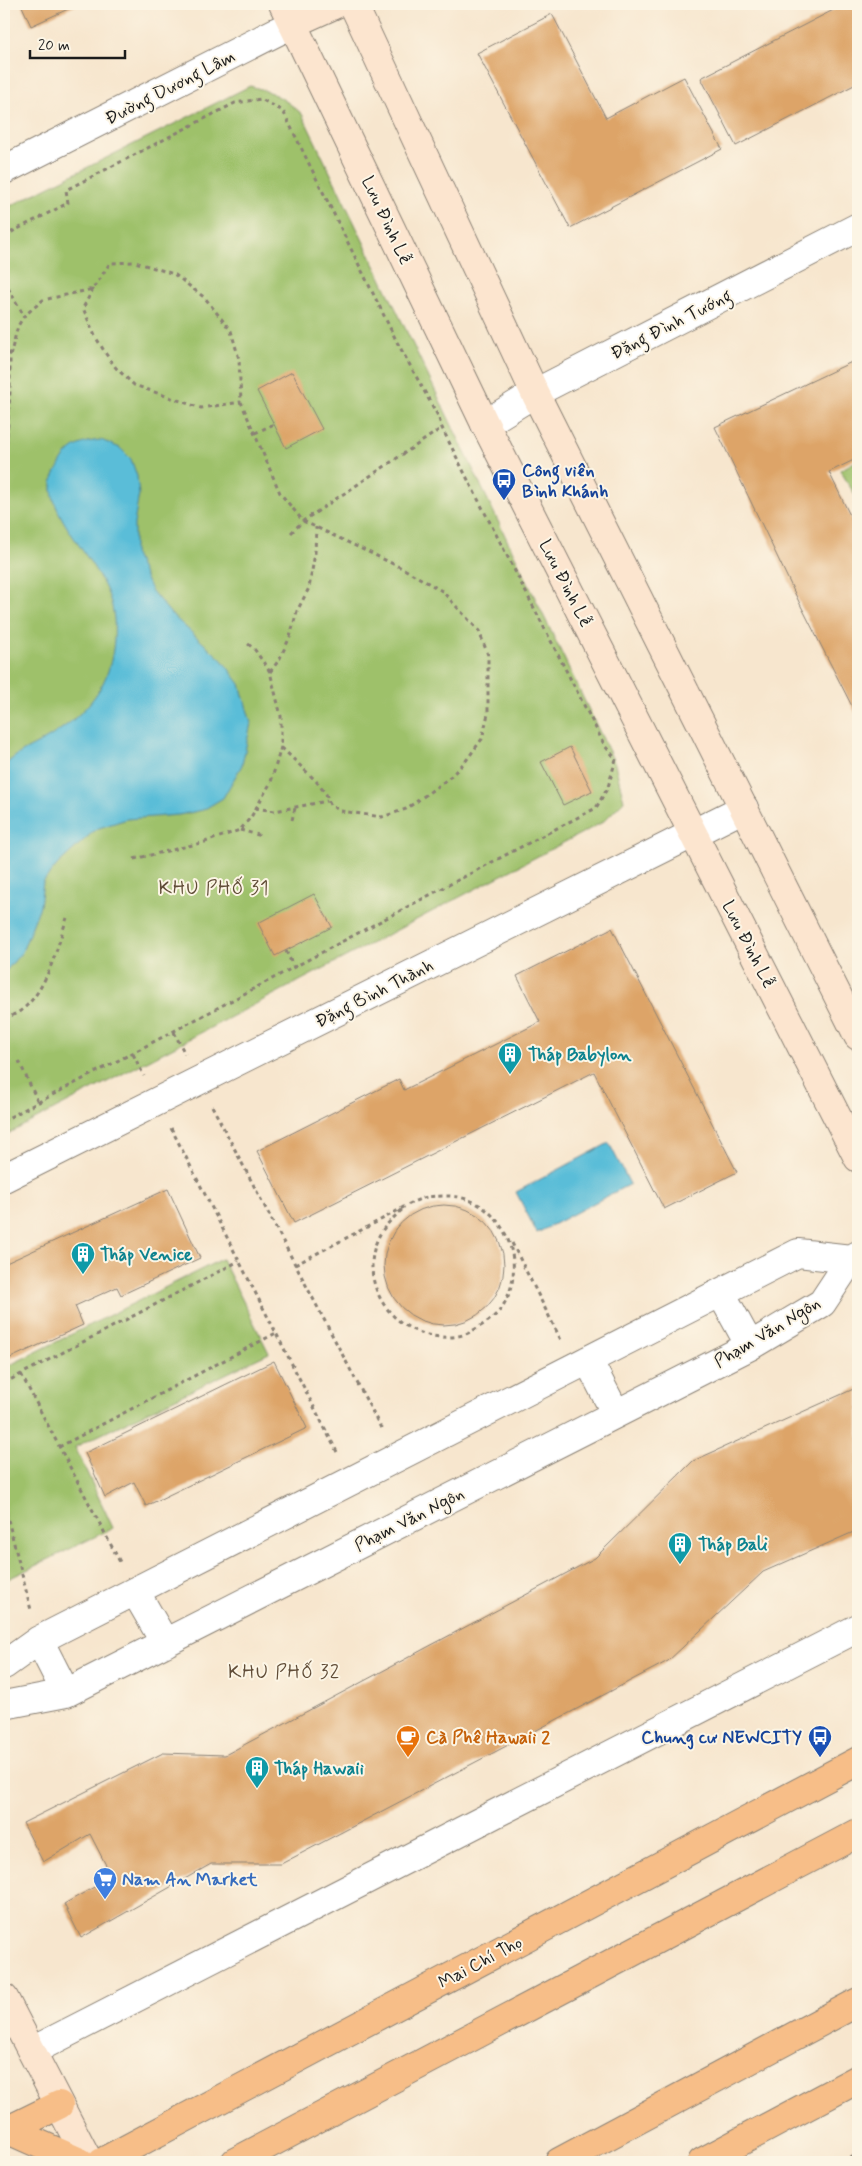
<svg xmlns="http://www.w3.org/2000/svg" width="862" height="2166" viewBox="0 0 862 2166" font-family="Mynerve,sans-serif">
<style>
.green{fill:#9ec16b;stroke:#5d6e44}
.water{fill:#5abdd8;stroke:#3b6c7a}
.building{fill:#dda468}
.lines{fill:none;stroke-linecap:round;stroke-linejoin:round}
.street-casing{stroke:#8a8175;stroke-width:30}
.secondary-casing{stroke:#8a8175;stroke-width:30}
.primary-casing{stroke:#8a8175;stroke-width:30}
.highway-casing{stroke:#8a8175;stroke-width:30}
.path{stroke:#8a8175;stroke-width:3;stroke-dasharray:4 4;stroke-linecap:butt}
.street{stroke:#fff;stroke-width:28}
.secondary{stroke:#fce5cf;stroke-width:28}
.primary{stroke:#f7be88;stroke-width:28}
.highway{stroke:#f7be88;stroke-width:28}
.labels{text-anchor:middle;stroke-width:4;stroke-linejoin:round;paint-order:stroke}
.street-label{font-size:18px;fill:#1c1c1c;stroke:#fcf5e5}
.transit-label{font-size:18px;font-weight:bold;fill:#164399;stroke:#fcf5e5;text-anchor:start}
.culture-label{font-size:18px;font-weight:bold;fill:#0d838f;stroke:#fcf5e5;text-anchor:start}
.food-label{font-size:18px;font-weight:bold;fill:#c56008;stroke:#fcf5e5;text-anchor:start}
.shop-label{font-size:18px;font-weight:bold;fill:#366cbe;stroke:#fcf5e5;text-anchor:start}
.neighbourhood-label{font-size:19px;letter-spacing:1px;fill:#604c37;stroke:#fcf5e5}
</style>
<rect width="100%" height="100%" fill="#fcf5e5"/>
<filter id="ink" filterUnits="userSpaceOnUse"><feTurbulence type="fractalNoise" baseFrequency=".02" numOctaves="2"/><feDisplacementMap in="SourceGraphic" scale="10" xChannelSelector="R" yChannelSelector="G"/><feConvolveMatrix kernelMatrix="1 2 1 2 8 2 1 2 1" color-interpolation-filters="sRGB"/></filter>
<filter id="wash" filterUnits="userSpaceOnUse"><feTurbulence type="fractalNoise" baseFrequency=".0096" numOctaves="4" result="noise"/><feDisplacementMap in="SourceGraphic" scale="20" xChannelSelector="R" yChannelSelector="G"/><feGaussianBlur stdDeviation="1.12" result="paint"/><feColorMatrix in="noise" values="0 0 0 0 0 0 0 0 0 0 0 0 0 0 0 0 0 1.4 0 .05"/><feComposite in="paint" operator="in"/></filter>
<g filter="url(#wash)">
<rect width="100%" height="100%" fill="#f7e6ce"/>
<path class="green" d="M250,86C273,92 284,98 302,114L615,764L624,801L603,822L4,1136V209Z
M858,460V500L840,470Z
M222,1259L269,1353L75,1447L113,1528L4,1581V1368Z"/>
<path class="water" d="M101,440L120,448L131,459L137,476L139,494L134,524V553L151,590L171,614L222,660L240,684L251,723L242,765L223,798L203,810L179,815L127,819L96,829L58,864L43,882L40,906L22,952L4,973V766C14,756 23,751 35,745C67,728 98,704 109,668C114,651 116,629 113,611C106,567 48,520 52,483C52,477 57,471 59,466C68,447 81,442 101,440Z
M609,1143L630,1184L537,1233L516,1192Z"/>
<g id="blocks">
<path class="building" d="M21,4H79L31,26Z
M845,4H858V83L736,146L701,78Z
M552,14L606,118L684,77L722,149L570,228L477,53Z
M858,359V458L829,472L858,532V718L800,604L715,427Z
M292,372L322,429L286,448L257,391Z
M570,747L592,791L563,805L541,762Z
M314,894L332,927L275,956L258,923Z
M612,928L737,1172L664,1209L594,1072L294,1223L257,1151L399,1079L404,1090L540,1022L517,976Z
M168,1189L200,1258L121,1295L117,1287L75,1306L83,1325L4,1361V1264Z
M384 1265a60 60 0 1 1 120 0a60 60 0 1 1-120 0Z
M274,1361L307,1428L146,1506L134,1482L105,1497L85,1453Z
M858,1387V1530L763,1572L668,1661L535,1731L281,1864H211L81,1938L64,1904L112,1877L90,1834L43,1862L23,1823L163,1753L225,1755L595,1558L693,1461Z"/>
</g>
</g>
<g filter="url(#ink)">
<use href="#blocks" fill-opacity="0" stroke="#8a8175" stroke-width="1"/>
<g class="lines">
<g class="street-casing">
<path id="street" d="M4,170L294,23
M485,424L535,393L858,227
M4,1178L744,808
M721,1293L750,1346
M588,1360L616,1414
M135,1591L165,1643
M39,1640L66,1693
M4,1665L39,1640L798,1253L851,1259
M4,1705L66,1693L750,1346L822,1303L851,1259L858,1255
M32,2051L858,1628"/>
</g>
<g class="secondary-casing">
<path id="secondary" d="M283,4L485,424L858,1158
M353,4L535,393L858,1036
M294,23L336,4
M4,1998L89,2162"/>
</g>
<g class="primary-casing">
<path id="primary" d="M8,2130L59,2105
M4,2132L8,2130L80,2162
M102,2162L858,1761
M702,2162L858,2079"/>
</g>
<g class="highway-casing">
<path id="highway" d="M235,2162L858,1833
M559,2162L858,2002"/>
</g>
<path class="path" d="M4,236L68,203L66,190L235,103L261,99L283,111L397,342L438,416L442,428L465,474L605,746L616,759L608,787L596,808C398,910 202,1018 4,1120
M4,281L24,316
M93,289L83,308L95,336L106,354L116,368L134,385L201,408L241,402
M4,345L10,355
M255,433L274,424
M4,459L6,454L10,392V356L18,326L24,316L43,300L93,289L110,263L135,262L174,274L205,298L231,331L239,359L241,402L280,493L303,521L404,569L442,591L479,631L488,655V714L482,739L465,762L448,779L406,809L382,817L341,811L330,805L326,794L316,781L281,747
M291,533L303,521L442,428
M270,672L279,660L290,637L297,611L309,588L315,553L316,527
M255,808L275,811L327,801
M292,820L295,808
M240,830L262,836
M134,859L205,842L240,830L251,817L271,782L281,747V716L270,672L255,650L246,642
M286,951L294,968
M4,1018C43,1010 56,950 67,918
M174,1032L185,1054
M133,1054L144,1076
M19,1061L38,1102
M212,1106L382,1430
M171,1128L338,1454
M512,1243L561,1340
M295,1265C325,1249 356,1233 386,1217C398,1211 413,1200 427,1197C434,1196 443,1196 450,1196C502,1199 529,1261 504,1304C497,1317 483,1325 470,1332C459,1338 444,1338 433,1336C390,1329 361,1285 376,1243C381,1228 393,1218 404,1208
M21,1374L121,1564
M4,1383L239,1261
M59,1447L276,1333
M4,1504L31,1610
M843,2162L858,2154"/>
<use href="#street" class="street"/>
<use href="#secondary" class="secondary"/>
<use href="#primary" class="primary"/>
<use href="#highway" class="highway"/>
</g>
</g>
<defs>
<g id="bus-pin" transform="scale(1.25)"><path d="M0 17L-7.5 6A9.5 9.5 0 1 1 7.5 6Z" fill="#1a4fb4" stroke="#fcf5e5"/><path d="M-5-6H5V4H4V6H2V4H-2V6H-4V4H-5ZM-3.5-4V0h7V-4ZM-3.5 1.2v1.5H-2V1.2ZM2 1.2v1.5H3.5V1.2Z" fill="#fff"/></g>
<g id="building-pin" transform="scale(1.25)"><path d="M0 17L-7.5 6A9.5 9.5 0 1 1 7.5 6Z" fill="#0f9aa8" stroke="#fcf5e5"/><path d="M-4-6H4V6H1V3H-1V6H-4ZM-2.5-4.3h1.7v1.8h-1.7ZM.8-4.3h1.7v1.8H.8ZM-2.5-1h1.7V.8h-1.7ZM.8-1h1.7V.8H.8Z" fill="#fff"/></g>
<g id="cafe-pin" transform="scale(1.25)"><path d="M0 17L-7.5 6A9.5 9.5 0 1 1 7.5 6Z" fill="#e8710a" stroke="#fcf5e5"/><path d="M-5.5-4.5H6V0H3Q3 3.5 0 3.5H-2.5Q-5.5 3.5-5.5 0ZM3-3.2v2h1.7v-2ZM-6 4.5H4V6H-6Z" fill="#fff"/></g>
<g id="supermarket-pin" transform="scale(1.25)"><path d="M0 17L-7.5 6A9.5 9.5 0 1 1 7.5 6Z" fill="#3f7fe0" stroke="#fcf5e5"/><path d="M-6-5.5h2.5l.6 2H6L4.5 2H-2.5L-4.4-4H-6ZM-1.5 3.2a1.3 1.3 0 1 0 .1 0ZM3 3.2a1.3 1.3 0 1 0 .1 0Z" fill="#fff"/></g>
</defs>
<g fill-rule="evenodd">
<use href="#bus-pin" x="504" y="480"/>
<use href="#building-pin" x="510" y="1054"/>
<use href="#building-pin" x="83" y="1254"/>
<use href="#building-pin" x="680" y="1544"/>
<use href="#cafe-pin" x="408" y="1737"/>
<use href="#bus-pin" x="820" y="1737"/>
<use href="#building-pin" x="257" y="1768"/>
<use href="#supermarket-pin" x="105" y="1879"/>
</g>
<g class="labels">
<g class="street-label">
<text transform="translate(170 87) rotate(-27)" y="6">Đường Dương Lâm</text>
<text transform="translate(387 220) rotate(65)" y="6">Lưu Đình Lễ</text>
<text transform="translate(671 324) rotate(-27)" y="6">Đặng Đình Tướng</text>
<text transform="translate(566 583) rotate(63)" y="6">Lưu Đình Lễ</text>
<text transform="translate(749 944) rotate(63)" y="6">Lưu Đình Lễ</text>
<text transform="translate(374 993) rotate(-27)" y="6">Đặng Bình Thành</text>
<text transform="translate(767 1332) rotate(-31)" y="6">Phạm Văn Ngôn</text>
<text transform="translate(409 1519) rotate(-27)" y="6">Phạm Văn Ngôn</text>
<text transform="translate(480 1962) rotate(-28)" y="6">Mai Chí Thọ</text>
</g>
<g class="transit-label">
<text x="522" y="476">Công viên<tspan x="522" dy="21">Bình Khánh</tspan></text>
<text x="802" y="1743" text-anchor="end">Chung cư NEWCITY</text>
</g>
<g class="culture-label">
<text x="528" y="1060">Tháp Babylon</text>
<text x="100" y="1260">Tháp Venice</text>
<text x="698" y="1550">Tháp Bali</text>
<text x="274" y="1774">Tháp Hawaii</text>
</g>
<g class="food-label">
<text x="426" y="1743">Cà Phê Hawaii 2</text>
</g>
<g class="shop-label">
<text x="122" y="1885">Nam An Market</text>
</g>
<g class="neighbourhood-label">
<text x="214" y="894">KHU PHỐ 31</text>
<text x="284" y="1678">KHU PHỐ 32</text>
</g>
</g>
<rect width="862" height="2166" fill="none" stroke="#fcf5e5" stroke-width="20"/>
<path d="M30 50v8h95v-8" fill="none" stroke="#1c1c1c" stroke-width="2.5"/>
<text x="38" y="50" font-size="15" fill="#1c1c1c" stroke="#fcf5e5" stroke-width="4" paint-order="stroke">20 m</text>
</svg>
